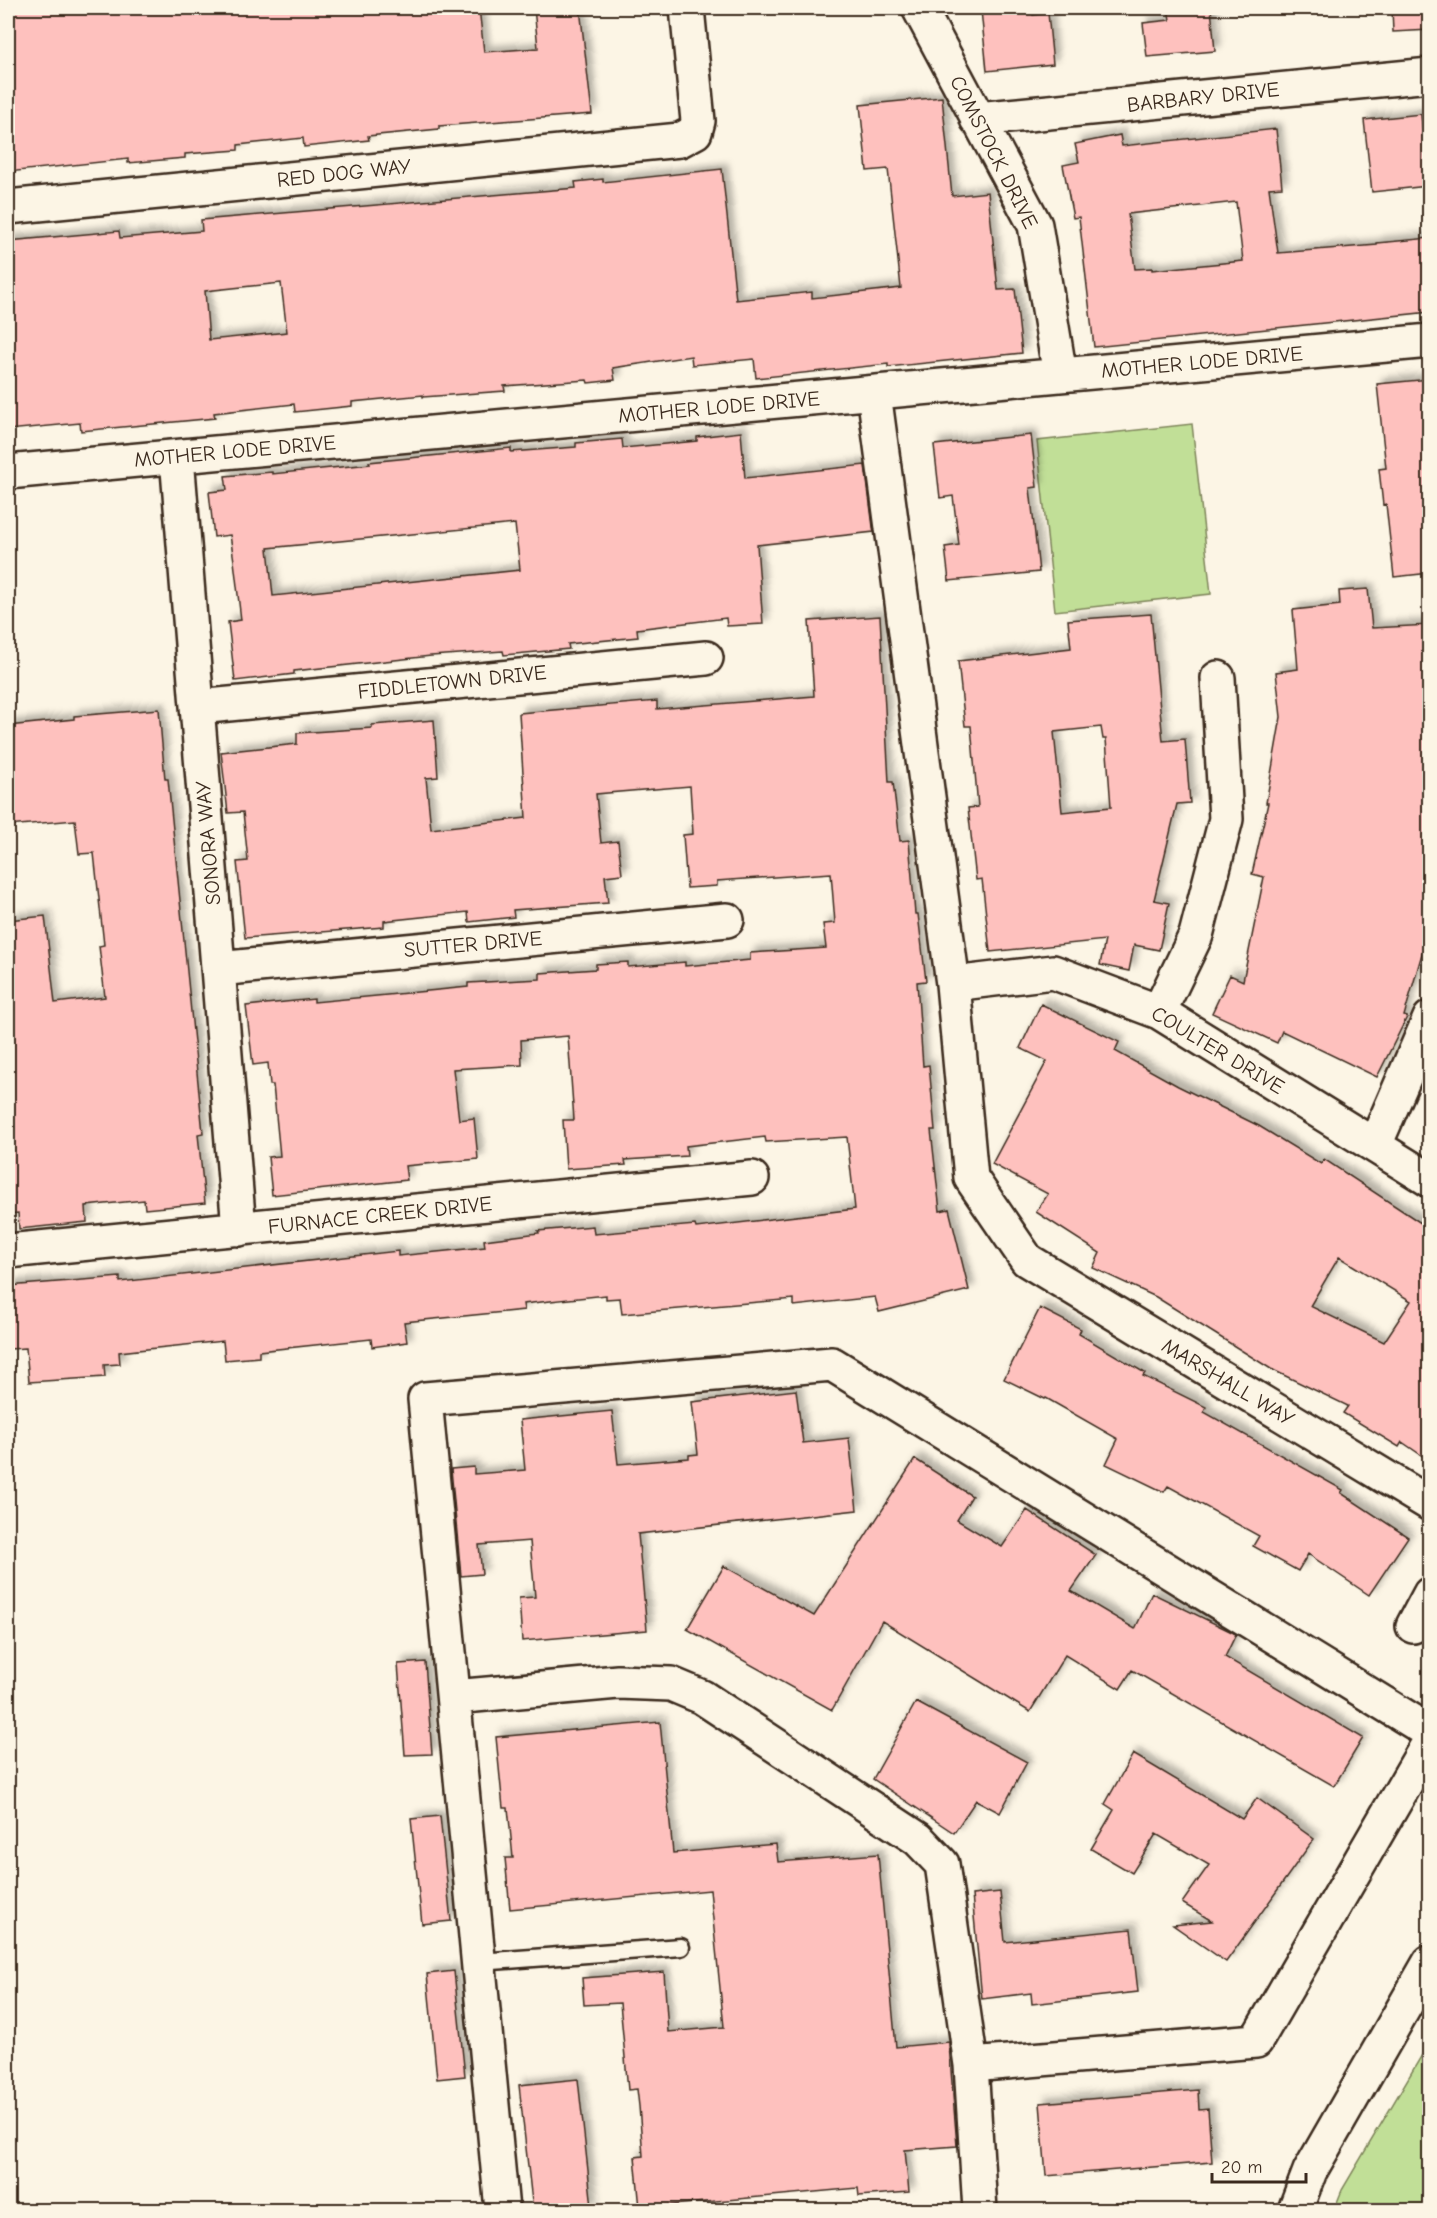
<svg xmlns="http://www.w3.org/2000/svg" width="1437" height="2218" viewBox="0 0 1437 2218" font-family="'Comic Neue',sans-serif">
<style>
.green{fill:#c1df97;stroke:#7e845a;stroke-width:1.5}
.building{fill:#fec1be;stroke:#3b2a1e;stroke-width:1.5;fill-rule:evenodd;filter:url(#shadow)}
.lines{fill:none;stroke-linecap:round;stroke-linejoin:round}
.lane-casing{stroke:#3b2a1e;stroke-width:21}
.street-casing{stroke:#3b2a1e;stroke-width:38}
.secondary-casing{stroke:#3b2a1e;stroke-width:38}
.lane{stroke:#fcf5e5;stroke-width:16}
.street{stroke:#fcf5e5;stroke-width:33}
.secondary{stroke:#fcf5e5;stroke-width:33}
.labels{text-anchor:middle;stroke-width:5;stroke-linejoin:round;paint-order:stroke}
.street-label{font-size:21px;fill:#3b2a1e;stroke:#fcf5e5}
</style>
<defs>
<filter id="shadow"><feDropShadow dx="5.5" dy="-5.5" stdDeviation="3" flood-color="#0004"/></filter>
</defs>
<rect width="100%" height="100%" fill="#fcf5e5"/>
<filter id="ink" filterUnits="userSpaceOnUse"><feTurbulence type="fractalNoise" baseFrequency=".0167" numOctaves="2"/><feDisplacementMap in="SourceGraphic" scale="12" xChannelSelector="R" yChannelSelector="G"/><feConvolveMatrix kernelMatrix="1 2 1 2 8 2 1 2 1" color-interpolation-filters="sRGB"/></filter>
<g filter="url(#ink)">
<path class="green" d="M1192,424L1211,594L1055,611L1037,441Z
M1429,2043V2210H1334L1342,2190Z"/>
<path class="building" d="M8,8H479L484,52L538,48L534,8H580L592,114L439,126V129L368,136L369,140L304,147L303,138L238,145V150L185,154V158L128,163V159L8,172Z
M999,8H1032L1033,15L1048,13L1053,64L987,71L981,10Z
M1168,8H1211L1215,51L1147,57L1143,23L1170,20Z
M1392,8H1430V30L1393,32Z
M942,97L952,196L988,192L998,290L1015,289L1022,353L888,367V364L756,378L754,359L692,365L691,356L613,368L615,380L588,383L587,380L504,386L505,391L423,397V395L352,402V406L295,412L294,404L214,413L215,418L81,431L80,423L8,430V241L119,231L120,238L202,231L201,220L576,188L575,182L603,179V182L722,169L736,300L812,292V298L901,288L888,169L867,171L860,105ZM281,283L287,332L209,340L205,291Z
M1421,114L1428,186L1372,192L1364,120Z
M1276,129L1282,187L1269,188L1278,253L1377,245V243L1430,238V312L1094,347L1079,217L1073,218L1063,165L1079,162L1075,144L1120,135L1122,146ZM1236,202L1243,261L1152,270V268L1135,269L1128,214Z
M1430,379V573L1394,577L1386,504L1383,505L1379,469L1386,468L1377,384Z
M741,432L745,478L865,465L873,527L874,532L757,545L763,624L727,626L726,618L637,629L638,637L568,644L569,649L504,655L503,651L431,656L294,671V674L235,681L228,622L241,620L234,561L230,535L214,537L209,492L227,490L225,476L272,472V474L370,464L369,462L511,448V452L576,447V443L622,439L623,448L697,441V437ZM515,524L520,570L273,596L268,548Z
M1031,435L1037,487L1030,488L1039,572L949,581L945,547L959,545L953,496L940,498L934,445Z
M1368,589L1372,628L1430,625V926L1404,1016L1407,1017L1377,1077L1282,1031L1277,1043L1212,1013L1230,975L1243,981L1264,877L1252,874L1268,803H1266L1281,717L1276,672L1298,669L1293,610L1340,605L1339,591Z
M1151,614L1163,741L1185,739L1190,803L1177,804L1154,900L1169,903L1159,950L1134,945L1129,971L1100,965L1105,940L990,952L982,879L976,880L968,808L978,807L971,726H965L958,661L1071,648L1068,620ZM1101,727L1103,739H1106L1111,807L1062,812L1054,732Z
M880,616L889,782H893L900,841L909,840L915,914H918L926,981L917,982L923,1066L929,1065L935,1130H931L940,1211L949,1209L969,1290L879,1312L875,1297L794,1306V1299L622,1314L620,1298L606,1299V1295L523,1304L524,1310L404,1322L407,1342L372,1347L371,1339L259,1351V1357L225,1360L223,1341L119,1352L120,1364L104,1365L105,1377L29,1382L26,1348L9,1349L8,1286L120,1277V1282L398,1251V1256L485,1247L484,1240L539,1233L538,1231L593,1226L594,1234L695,1225L696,1228L855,1209L847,1137L766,1142L765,1137L686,1146L687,1156L625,1160L626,1165L566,1169L563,1120H574L568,1036L521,1040L522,1065L453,1069L459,1120L474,1118L478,1159L405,1166L407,1180L272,1195L268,1157L280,1156L273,1085H270L268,1063L253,1065L246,1006L314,999V1002L387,995L468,987V983L540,979V973L596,969V964L628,962V967L685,962V966L750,960V953L826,948L823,924L835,923L831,873L717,881V886L687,888L683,835L693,834L690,786L596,794L601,843L618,841L622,874L605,876L608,903L513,910L514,917L469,922L468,912L384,921V927L245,938L237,862L248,861L243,812L228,813L221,752L297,744V733L372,728V725L434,720L438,777L426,778L431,829L526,818L519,713L657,701V709L814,696L809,621Z
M159,709L165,779H168L203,1133L198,1134L205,1203L145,1209L144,1200L86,1206L87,1222L19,1229L18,1213L8,1214V920L45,916L55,1003L105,997L99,946L104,945L94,853L79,854L75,820L8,826V726L74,719V716Z
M1041,1004L1119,1042L1115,1051L1178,1086L1259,1126L1321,1164L1324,1159L1430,1229V1461L1402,1442L1399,1447L1343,1413L1348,1406L1271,1369L1156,1297L1093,1268L1100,1253L1036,1212L1048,1194L992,1164L1047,1061L1020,1048ZM1339,1257L1411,1301L1384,1342L1310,1306Z
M1040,1308L1081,1329L1079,1334L1145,1373L1143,1376L1206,1407L1204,1412L1343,1490L1341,1493L1408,1537L1369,1595L1308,1554L1298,1571L1253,1546L1259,1536L1168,1486L1164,1492L1106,1464L1118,1439L1046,1398L1045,1399L1004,1379Z
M796,1390L803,1443L849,1438L857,1510L638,1534L647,1630L522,1641L519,1598L535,1597L530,1541L479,1545L482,1574L461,1576L451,1469L474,1467V1474L525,1470L520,1420L612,1411L618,1464L689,1458V1455L698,1454L692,1402Z
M915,1459L972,1496L957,1520L1002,1547L1027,1510L1096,1555L1071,1591L1135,1629L1152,1593L1236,1634L1225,1657L1363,1738L1334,1786L1132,1670L1120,1689L1065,1655L1030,1712L882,1621L832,1710L687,1629L724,1566L814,1616Z
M425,1662L432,1754L405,1755L398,1664Z
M916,1702L1027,1762L1000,1813L976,1800L954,1833L873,1779Z
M660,1722L673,1853L776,1844L778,1862L878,1854L896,2047L949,2042V2045L957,2146L905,2150L909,2192L859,2196L858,2188L640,2208L635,2157L643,2156L639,2106L637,2089L628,2090L620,2003L584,2005L582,1978L664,1972L668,2032L724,2027L710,1890L510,1909L505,1858H513L508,1808H503L496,1737Z
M1133,1754L1242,1819L1257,1798L1314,1839L1226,1962L1173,1925L1212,1921L1182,1903L1209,1865L1156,1834L1132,1873L1091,1849L1114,1810L1105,1804Z
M440,1816L451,1921L422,1924L411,1819Z
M1000,1892L1005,1942L1131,1929L1138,1992L1032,2004L1031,1993L982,1999L972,1895Z
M454,1971L465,2076L437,2079L427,1974Z
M578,2079L592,2207L533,2211L519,2085Z
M1198,2090L1199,2110L1208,2109L1212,2162L1046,2176L1040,2103Z"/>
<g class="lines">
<g class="lane-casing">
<path id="lane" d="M479,1962L681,1947"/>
</g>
<g class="street-casing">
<path id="street" d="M919,8L1035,225L1060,375
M977,119L1430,75
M8,207L680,140L695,132L698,121L687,8
M874,393L953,984L971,1178L1027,1260L1430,1504
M177,457L239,1229
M8,472L1430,341
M198,707L706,658
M218,969L727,920
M953,984L1053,972L1159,1012L1430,1180
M1159,1012L1196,935L1226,819L1218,678
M1375,1145L1430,1018
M8,1251L752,1178
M1413,1626L1430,1594
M454,1697L618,1682L671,1684L702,1697L918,1839L942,1864L971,2065
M502,2210L425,1399L832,1364L1430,1732
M980,2210L971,2065L1256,2041L1430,1741"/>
</g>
<g class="secondary-casing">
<path id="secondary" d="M1295,2210L1310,2171L1430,1962"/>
</g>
<use href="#lane" class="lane"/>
<use href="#street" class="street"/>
<use href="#secondary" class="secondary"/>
</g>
</g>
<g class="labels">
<g class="street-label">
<text transform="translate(1203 97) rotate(-6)" y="7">BARBARY DRIVE</text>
<text transform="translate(994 152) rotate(63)" y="7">COMSTOCK DRIVE</text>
<text transform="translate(344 173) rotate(-6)" y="7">RED DOG WAY</text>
<text transform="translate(1202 362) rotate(-5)" y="7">MOTHER LODE DRIVE</text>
<text transform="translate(719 407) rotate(-5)" y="7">MOTHER LODE DRIVE</text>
<text transform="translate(235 451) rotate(-5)" y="7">MOTHER LODE DRIVE</text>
<text transform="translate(452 682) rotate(-6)" y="7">FIDDLETOWN DRIVE</text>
<text transform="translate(208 843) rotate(-95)" y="7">SONORA WAY</text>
<text transform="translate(473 944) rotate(-5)" y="7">SUTTER DRIVE</text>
<text transform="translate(1218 1050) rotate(31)" y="7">COULTER DRIVE</text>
<text transform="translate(380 1215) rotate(-6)" y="7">FURNACE CREEK DRIVE</text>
<text transform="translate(1228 1382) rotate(31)" y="7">MARSHALL WAY</text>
</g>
</g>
<rect width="1437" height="2218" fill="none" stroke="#fcf5e5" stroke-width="30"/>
<rect x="15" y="15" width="1407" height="2188" fill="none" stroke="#3b2a1e" stroke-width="2" filter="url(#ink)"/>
<path d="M1212 2173v9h94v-9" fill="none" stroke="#3b2a1e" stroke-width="3"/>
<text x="1221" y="2173" font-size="18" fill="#3b2a1e" stroke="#fcf5e5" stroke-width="4.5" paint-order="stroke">20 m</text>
</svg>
